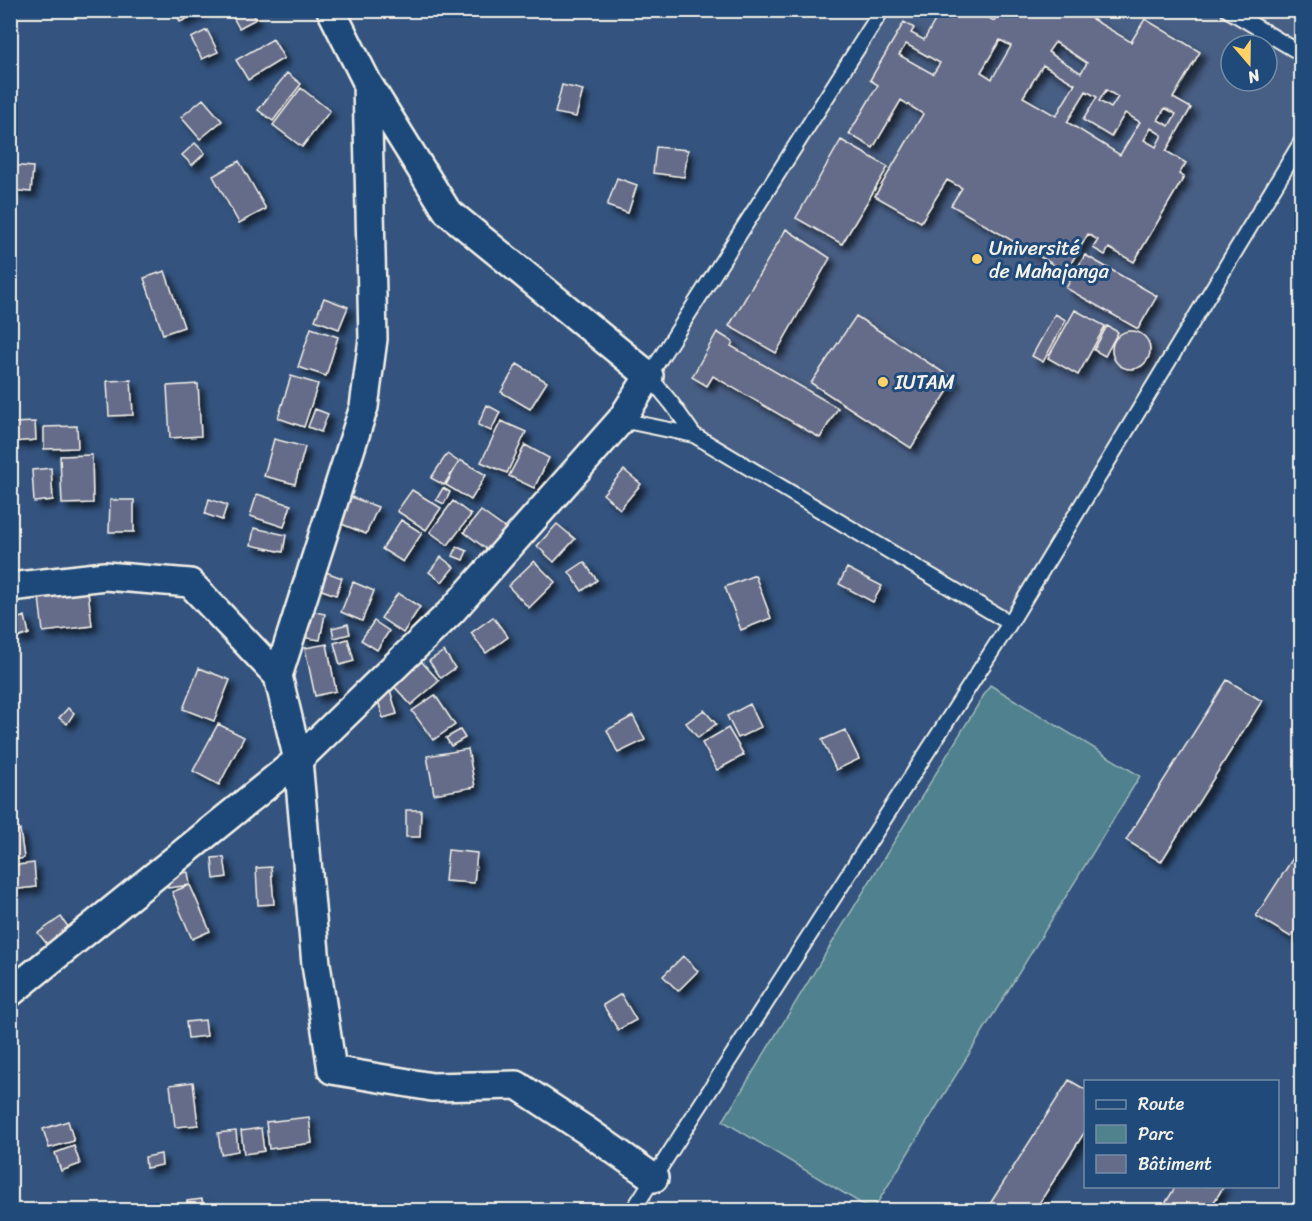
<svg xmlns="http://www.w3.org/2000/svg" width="1312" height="1221" viewBox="0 0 1312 1221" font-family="Sriracha,sans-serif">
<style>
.built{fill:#475e84;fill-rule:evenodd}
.green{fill:#50828e;stroke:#a2babb;stroke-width:1.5}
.building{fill:#656c8a;stroke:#f4f1e8;stroke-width:1.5;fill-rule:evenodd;filter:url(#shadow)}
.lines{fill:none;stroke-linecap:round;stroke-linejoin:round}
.lane-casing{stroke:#f4f1e8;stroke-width:18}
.street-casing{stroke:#f4f1e8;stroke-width:32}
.lane{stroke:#1f4a7a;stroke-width:14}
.street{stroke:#1f4a7a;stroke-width:27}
.poi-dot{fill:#ffd166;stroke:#1f4a7a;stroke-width:2}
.labels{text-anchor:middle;stroke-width:6;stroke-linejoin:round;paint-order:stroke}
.poi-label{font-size:20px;fill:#f4f1e8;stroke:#1f4a7a;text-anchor:start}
</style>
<defs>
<filter id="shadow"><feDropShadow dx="5.5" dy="5.5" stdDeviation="3" flood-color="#0009"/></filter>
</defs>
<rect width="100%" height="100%" fill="#34547f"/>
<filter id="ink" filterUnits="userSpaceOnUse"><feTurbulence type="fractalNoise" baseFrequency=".0167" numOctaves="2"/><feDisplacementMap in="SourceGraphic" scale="12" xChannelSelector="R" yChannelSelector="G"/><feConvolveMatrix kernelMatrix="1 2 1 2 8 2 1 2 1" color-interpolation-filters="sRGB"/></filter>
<g filter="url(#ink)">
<path class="built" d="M882,11H1301V141L1010,623L694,435L649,376ZM1231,45H1267V81H1231Z"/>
<path class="green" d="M990,685L1140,776L873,1210H872L723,1121Z"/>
<path class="building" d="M176,10H205L180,22Z
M229,10H251L256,19L239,28Z
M941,10H976L994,21L1000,10H1077L1131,42L1145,19L1200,52L1173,98L1191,108L1166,151L1186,163L1179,174L1184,177L1134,262L1109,248L1105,255L1093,248L1098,240L1088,234L1066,272L951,205L962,188L947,180L921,222L875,196L923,114L901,100L873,148L849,134L878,85L870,80L904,22L914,28L911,33L924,40ZM1000,40L1011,46L992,79L981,72ZM1055,42L1087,63L1081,73L1048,52ZM906,44L940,63L933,74L899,55ZM1043,65L1075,84L1056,116L1023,97ZM1106,90L1118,97L1111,108L1099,101ZM1086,91L1097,97L1083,120L1111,137L1125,113L1140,122L1120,155L1067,122ZM1165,108L1176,114L1169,126L1158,120ZM1151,128L1162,135L1156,147L1144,140Z
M207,30L218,52L202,59L191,38Z
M273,39L284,58L248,80L236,60Z
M287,73L301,84L273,121L258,110Z
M562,85L583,90L576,117L555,113Z
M301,88L330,111L302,147L273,125Z
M203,99L222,121L200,139L181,117Z
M841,140L888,167L842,244L796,218Z
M195,143L205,153L192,165L182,155Z
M656,147L688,150L684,177L653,173Z
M239,161L266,209L239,223L213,176Z
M10,165L33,167L31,192L10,190Z
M617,178L637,185L628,213L607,206Z
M786,229L830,258L776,353L729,326Z
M1085,255L1157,296L1138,329L1066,288Z
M165,271L184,327L163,334L144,278Z
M324,298L348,307L339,329L315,320Z
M1075,310L1105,326L1078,375L1048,358Z
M1055,314L1066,320L1043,362L1032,356Z
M856,316L955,380L911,448L811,383Z
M1107,326L1118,332L1105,356L1094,350Z
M311,328L338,337L326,376L298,367Z
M1112 350a19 19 0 1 1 38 0a19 19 0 1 1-38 0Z
M717,332L733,342L731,346L838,408L820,438L713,376L707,386L692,377Z
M517,364L547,382L530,409L501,392Z
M291,376L318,384L304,427L278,418Z
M131,380L133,415L109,416L107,381Z
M198,384L201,436L170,438L167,386Z
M487,405L500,412L491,431L478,425Z
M315,409L328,414L321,432L308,427Z
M501,421L526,432L507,473L481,462Z
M35,422L36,440L13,442L12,423Z
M77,426L78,448L44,449V427Z
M274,439L305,447L295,484L264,476Z
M525,445L549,458L534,488L509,476Z
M447,454L459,462L444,485L431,478Z
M92,455L93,503L62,504L60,456Z
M460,460L486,475L471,500L446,485Z
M51,468L53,500L34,502L32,470Z
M624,470L641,484L620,509L603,494Z
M443,488L450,492L444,504L436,500Z
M412,490L441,508L426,530L397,511Z
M257,494L291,505L284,527L250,516Z
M343,494L378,507L366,534L332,520Z
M209,499L227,505L222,520L205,514Z
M110,500H134V532H109Z
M453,501L471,515L448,545L430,532Z
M481,511L506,529L489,551L464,532Z
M401,520L422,533L403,562L382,549Z
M557,524L575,539L554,562L537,546Z
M254,528L286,535L283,552L251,545Z
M457,547L467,551L463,560L453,556Z
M441,557L454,567L442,582L429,572Z
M534,561L555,582L529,608L508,586Z
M584,562L597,580L582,591L569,572Z
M847,568L882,586L873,602L839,584Z
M323,571L342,578L336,595L316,588Z
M755,575L771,618L741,630L725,587Z
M353,582L374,591L362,621L341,612Z
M88,591L92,626L43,632L39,597Z
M398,593L420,607L403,633L381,618Z
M306,610L325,614L320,640L300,637Z
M25,616L29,634L17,638L13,620Z
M493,617L508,637L486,653L471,633Z
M374,621L389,631L377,650L361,640Z
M348,624L350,634L334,638L332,628Z
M348,639L354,661L340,665L334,643Z
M327,644L336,691L315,696L305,648Z
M444,651L455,668L441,678L429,661Z
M421,661L439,681L411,705L393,685Z
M199,668L230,680L214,721L183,709Z
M1227,680L1262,701L1161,862L1126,840Z
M390,690L397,714L383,718L376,693Z
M435,695L455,725L433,740L412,711Z
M750,704L761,727L738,738L727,716Z
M68,708L74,713L67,724L59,718Z
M704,710L716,724L698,738L686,723Z
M633,716L645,740L618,753L607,730Z
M218,724L244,737L219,785L193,771Z
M728,728L744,755L717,770L702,743Z
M460,730L465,738L451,746L446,738Z
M845,730L859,759L836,770L822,740Z
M468,749L475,787L434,794L427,756Z
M406,810H421L420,837H406Z
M20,830L24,858L10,861V832Z
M1302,844V921L1291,937L1256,916Z
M448,850L477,853L474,883L445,881Z
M224,857L227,877L214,879L212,858Z
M34,863L36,887L10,890V866Z
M271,867L274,904L258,905L256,868Z
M188,872L190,885L168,888L166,875Z
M190,885L210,931L192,939L172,892Z
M61,917L69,928L47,944L38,933Z
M683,956L698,971L678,991L663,976Z
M621,994L636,1020L618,1030L603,1005Z
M205,1020L207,1036L188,1038L186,1022Z
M1069,1080L1086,1090V1130L1035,1210H986Z
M193,1082L198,1125L175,1127L170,1085Z
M309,1117L312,1143L269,1149L266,1122Z
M68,1121L74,1141L49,1148L43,1129Z
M261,1128L264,1151L244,1154L241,1131Z
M236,1131L238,1151L221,1154L218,1133Z
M74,1146L80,1164L61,1171L55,1153Z
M161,1154L162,1165L146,1168L145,1157Z
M1176,1186H1224L1209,1210H1161Z
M202,1199L204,1210H188L187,1201Z"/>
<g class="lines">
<g class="lane-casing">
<path id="lane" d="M882,10L649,376L672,404L694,435L1010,623
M1228,10L1302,54
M621,420L694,435
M633,1210L1010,623L1302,141"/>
</g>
<g class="street-casing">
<path id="street" d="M10,587L105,576L190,583L278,676L298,760L316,964L332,1070L432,1087L517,1085L587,1131L654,1178
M278,676L364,407L373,339L367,82L331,10
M10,993L298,760L452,611L621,420L649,376L447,211L367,82"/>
</g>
<use href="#lane" class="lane"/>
<use href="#street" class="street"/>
</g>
</g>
<g class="poi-dot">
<circle cx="977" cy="259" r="6"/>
<circle cx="883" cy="382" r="6"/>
</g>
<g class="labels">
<g class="poi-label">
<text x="989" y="255">Université<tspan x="989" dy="23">de Mahajanga</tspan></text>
<text x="895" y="389">IUTAM</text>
</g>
</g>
<rect width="1312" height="1221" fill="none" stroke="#1f4a7a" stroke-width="36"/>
<rect x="18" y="18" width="1276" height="1185" fill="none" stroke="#f4f1e8" stroke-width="2" filter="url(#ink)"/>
<rect x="1084" y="1080" width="195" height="108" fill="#1f4a7a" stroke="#748da6" stroke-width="1.5"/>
<rect x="1096" y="1100" width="30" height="9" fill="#1f4a7a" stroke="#748da6" stroke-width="1.5"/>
<text x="1138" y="1110" font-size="18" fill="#f4f1e8">Route</text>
<rect x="1096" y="1125" width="30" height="18" fill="#50828e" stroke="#748da6" stroke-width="1.5"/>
<text x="1138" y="1140" font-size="18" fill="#f4f1e8">Parc</text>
<rect x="1096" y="1155" width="30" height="18" fill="#656c8a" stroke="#748da6" stroke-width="1.5"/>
<text x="1138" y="1170" font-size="18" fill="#f4f1e8">Bâtiment</text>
<g transform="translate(1249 63) rotate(160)"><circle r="28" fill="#1f4a7a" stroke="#748da6" stroke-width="1.5"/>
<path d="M0-4.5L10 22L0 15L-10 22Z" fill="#ffd166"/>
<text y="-9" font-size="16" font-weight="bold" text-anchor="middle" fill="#f4f1e8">N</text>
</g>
</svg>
